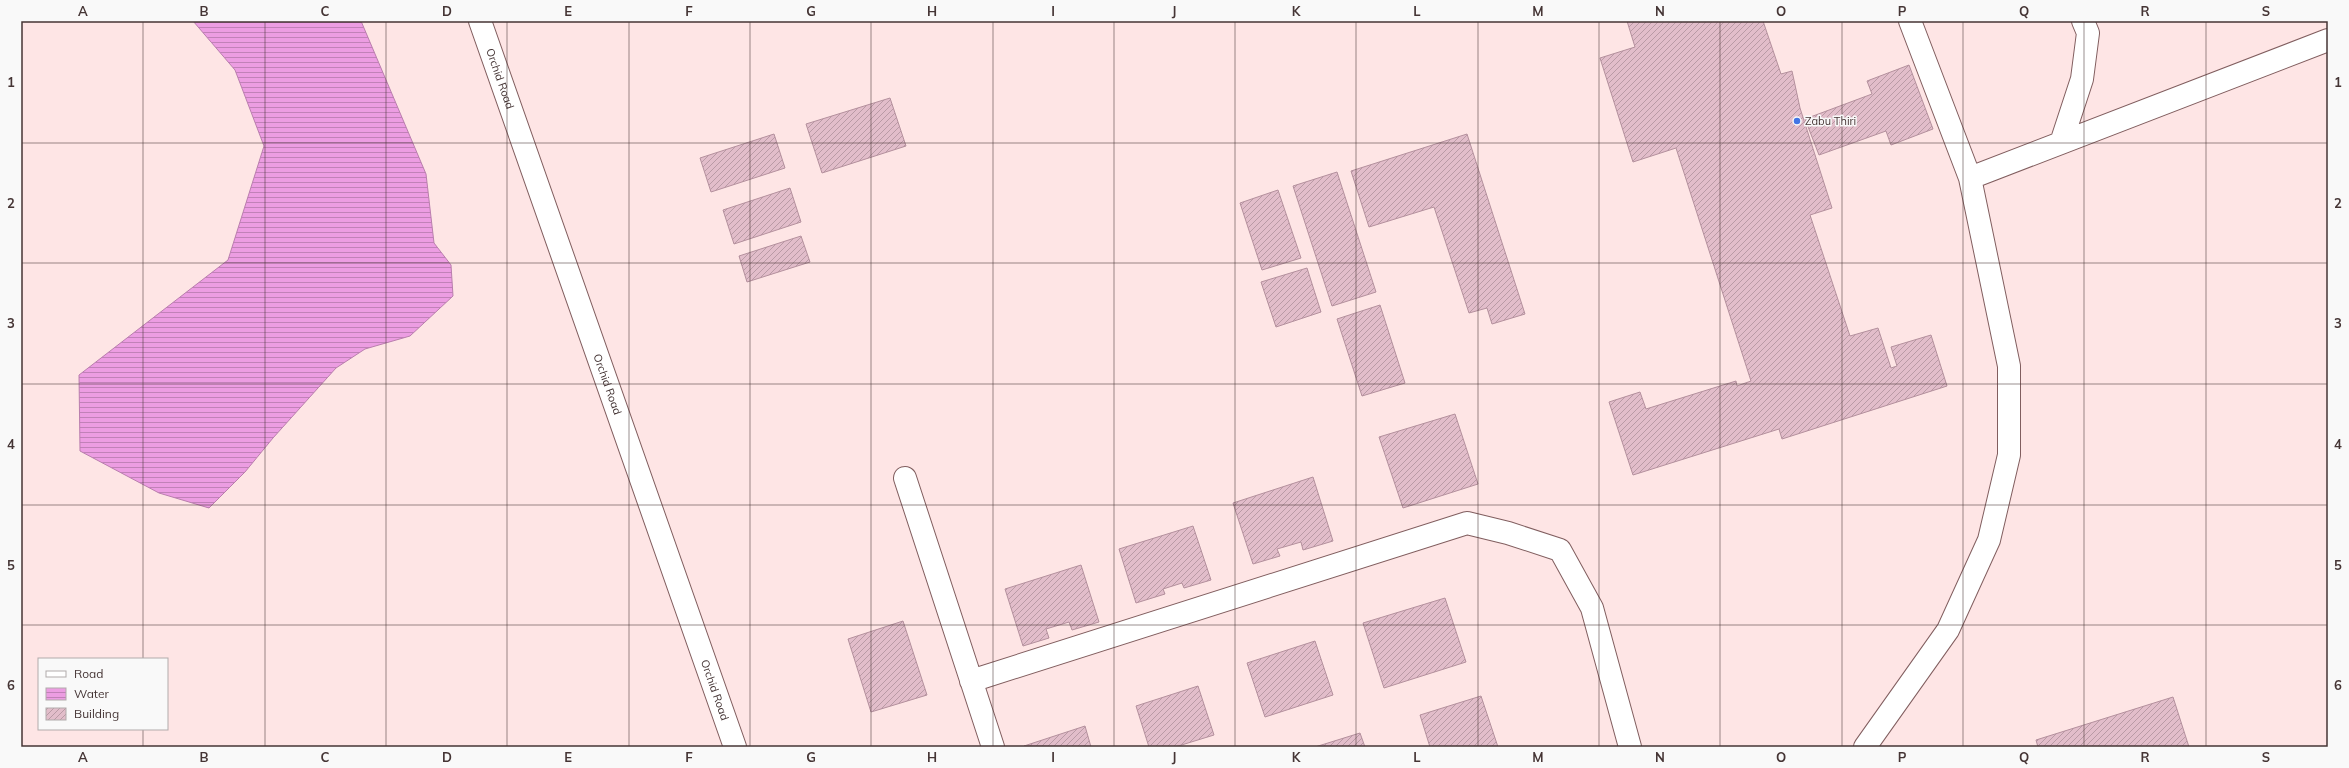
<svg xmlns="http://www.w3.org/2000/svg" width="2349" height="768" viewBox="0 0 2349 768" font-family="Mulish,sans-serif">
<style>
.water{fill:url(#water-rules);stroke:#ba7eae}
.building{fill:url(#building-hatch);stroke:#b4909d}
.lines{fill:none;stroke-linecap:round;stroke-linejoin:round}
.service-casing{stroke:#815e5f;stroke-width:24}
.minor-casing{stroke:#815e5f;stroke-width:24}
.service{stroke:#fff;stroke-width:22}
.minor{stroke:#fff;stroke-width:22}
.grid{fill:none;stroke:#453535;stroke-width:1;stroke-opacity:0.55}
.poi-dot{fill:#4175e5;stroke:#f9f9f9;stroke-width:1.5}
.labels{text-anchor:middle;stroke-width:3;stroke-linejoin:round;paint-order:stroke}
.street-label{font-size:11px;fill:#453535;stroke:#f9f9f9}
.poi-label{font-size:11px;fill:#453535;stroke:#f9f9f9;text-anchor:start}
.neatline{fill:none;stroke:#453535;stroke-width:1.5}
.grid-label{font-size:13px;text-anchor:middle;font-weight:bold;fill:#453535}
</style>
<defs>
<pattern id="water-rules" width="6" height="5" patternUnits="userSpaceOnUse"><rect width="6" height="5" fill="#ec9de2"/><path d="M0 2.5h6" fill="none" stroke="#c181b8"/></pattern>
<pattern id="building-hatch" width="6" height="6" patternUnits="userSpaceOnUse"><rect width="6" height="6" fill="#e2bdca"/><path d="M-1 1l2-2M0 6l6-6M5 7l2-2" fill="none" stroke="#b99aa5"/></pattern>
</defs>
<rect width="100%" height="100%" fill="#fee5e5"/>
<path class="water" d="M193,21H361L426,174L434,243L451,265L453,296L410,336L365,349L336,368L273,438L245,472L209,508L159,493L80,451L79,375L228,260L264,146L235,70Z"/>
<path class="building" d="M1627,21H1763L1781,74L1792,71L1800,108L1832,208L1810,215L1850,336L1878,328L1891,368L1897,366L1891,347L1931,335L1947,386L1782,439L1779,429L1633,475L1609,402L1640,392L1646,409L1736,381L1737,386L1751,381L1676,148L1633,162L1600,58L1635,47Z
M1909,65L1933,129L1891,145L1886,131L1819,155L1805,119L1872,94L1867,81Z
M890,98L906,146L822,173L806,124Z
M774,134L785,168L711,192L700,158Z
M1467,134L1525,314L1492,324L1487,308L1469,313L1434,207L1369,227L1351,171Z
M1337,172L1376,292L1332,306L1293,186Z
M790,188L801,222L734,244L723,210Z
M1278,190L1301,258L1262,270L1240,203Z
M801,236L810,262L747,282L739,256Z
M1307,268L1321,312L1276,327L1261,282Z
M1380,305L1405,383L1362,396L1337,319Z
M1455,414L1478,484L1403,508L1379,437Z
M1313,477L1333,541L1303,550L1301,542L1277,549L1280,556L1253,564L1233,503Z
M1193,526L1211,580L1184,588L1182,583L1163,589L1165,594L1136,603L1119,549Z
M1081,565L1099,622L1072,630L1069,622L1046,629L1049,638L1023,646L1005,589Z
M1445,598L1466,662L1384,688L1363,623Z
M903,621L927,695L871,712L848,639Z
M1315,641L1333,695L1265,717L1247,663Z
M1198,686L1214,735L1175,747H1149L1136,706Z
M1481,696L1498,747H1430L1420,715Z
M2173,697L2189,747H2038L2036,740Z
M1085,726L1091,747L1024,746Z
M1360,733L1365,747H1315Z"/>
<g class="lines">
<g class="service-casing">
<path id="service" d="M1910,21L1970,178
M2061,143L2082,79L2088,33L2083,21
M905,478L993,747
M971,681L1467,523L1508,533L1560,550L1592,608L1630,747
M1865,747L1948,630L1989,540L2009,455V366L1970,178L2328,40"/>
</g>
<g class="minor-casing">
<g id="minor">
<path id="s1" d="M480,21L735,747"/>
</g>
</g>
<use href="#service" class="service"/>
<use href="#minor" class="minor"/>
</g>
<path class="grid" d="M143,21V659M265,21V747M386,21V747M507,21V747M629,21V747M750,21V747M871,21V747M993,21V747M1114,21V747M1235,21V747M1356,21V747M1478,21V747M1599,21V747M1720,21V747M1842,21V747M1963,21V747M2084,21V747M2206,21V747M21,143H2328M21,263H2328M21,384H2328M21,505H2328M21,625H2328M143,729V747"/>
<circle class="poi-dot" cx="1797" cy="121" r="4"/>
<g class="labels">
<g class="street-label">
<text dy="4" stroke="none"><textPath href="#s1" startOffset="61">Orchid Road</textPath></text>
<text dy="4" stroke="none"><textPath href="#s1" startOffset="385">Orchid Road</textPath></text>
<text dy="4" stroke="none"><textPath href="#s1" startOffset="709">Orchid Road</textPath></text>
</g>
<g class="poi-label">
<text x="1805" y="125">Zabu Thiri</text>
</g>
</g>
<rect width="2349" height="768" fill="none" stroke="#f9f9f9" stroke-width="44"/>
<rect x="38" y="658" width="130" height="72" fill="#f9f9f9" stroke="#b1abab"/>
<rect x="46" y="671" width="20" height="6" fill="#ffffff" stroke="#b1abab"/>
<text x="74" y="678" font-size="12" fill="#453535">Road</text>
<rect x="46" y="688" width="20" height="12" fill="url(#water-rules)" stroke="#b1abab"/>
<text x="74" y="698" font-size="12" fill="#453535">Water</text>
<rect x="46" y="708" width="20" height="12" fill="url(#building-hatch)" stroke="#b1abab"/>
<text x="74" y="718" font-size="12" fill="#453535">Building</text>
<rect x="22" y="22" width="2305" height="724" class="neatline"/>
<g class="grid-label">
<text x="83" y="16">A</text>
<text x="204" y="16">B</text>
<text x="325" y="16">C</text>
<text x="447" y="16">D</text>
<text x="568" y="16">E</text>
<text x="689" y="16">F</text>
<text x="811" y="16">G</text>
<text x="932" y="16">H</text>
<text x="1053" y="16">I</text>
<text x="1174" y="16">J</text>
<text x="1296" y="16">K</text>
<text x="1417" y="16">L</text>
<text x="1538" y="16">M</text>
<text x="1660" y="16">N</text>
<text x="1781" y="16">O</text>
<text x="1902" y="16">P</text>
<text x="2024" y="16">Q</text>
<text x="2145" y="16">R</text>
<text x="2266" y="16">S</text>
<text x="11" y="87">1</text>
<text x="2338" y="87">1</text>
<text x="11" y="208">2</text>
<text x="2338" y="208">2</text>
<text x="11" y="328">3</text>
<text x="2338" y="328">3</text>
<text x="11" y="449">4</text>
<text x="2338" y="449">4</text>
<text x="11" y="570">5</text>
<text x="2338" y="570">5</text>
<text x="11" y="690">6</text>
<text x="2338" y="690">6</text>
<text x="83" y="762">A</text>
<text x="204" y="762">B</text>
<text x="325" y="762">C</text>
<text x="447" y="762">D</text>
<text x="568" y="762">E</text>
<text x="689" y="762">F</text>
<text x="811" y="762">G</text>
<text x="932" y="762">H</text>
<text x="1053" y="762">I</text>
<text x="1174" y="762">J</text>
<text x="1296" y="762">K</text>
<text x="1417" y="762">L</text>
<text x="1538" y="762">M</text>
<text x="1660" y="762">N</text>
<text x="1781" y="762">O</text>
<text x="1902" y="762">P</text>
<text x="2024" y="762">Q</text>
<text x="2145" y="762">R</text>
<text x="2266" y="762">S</text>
</g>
</svg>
